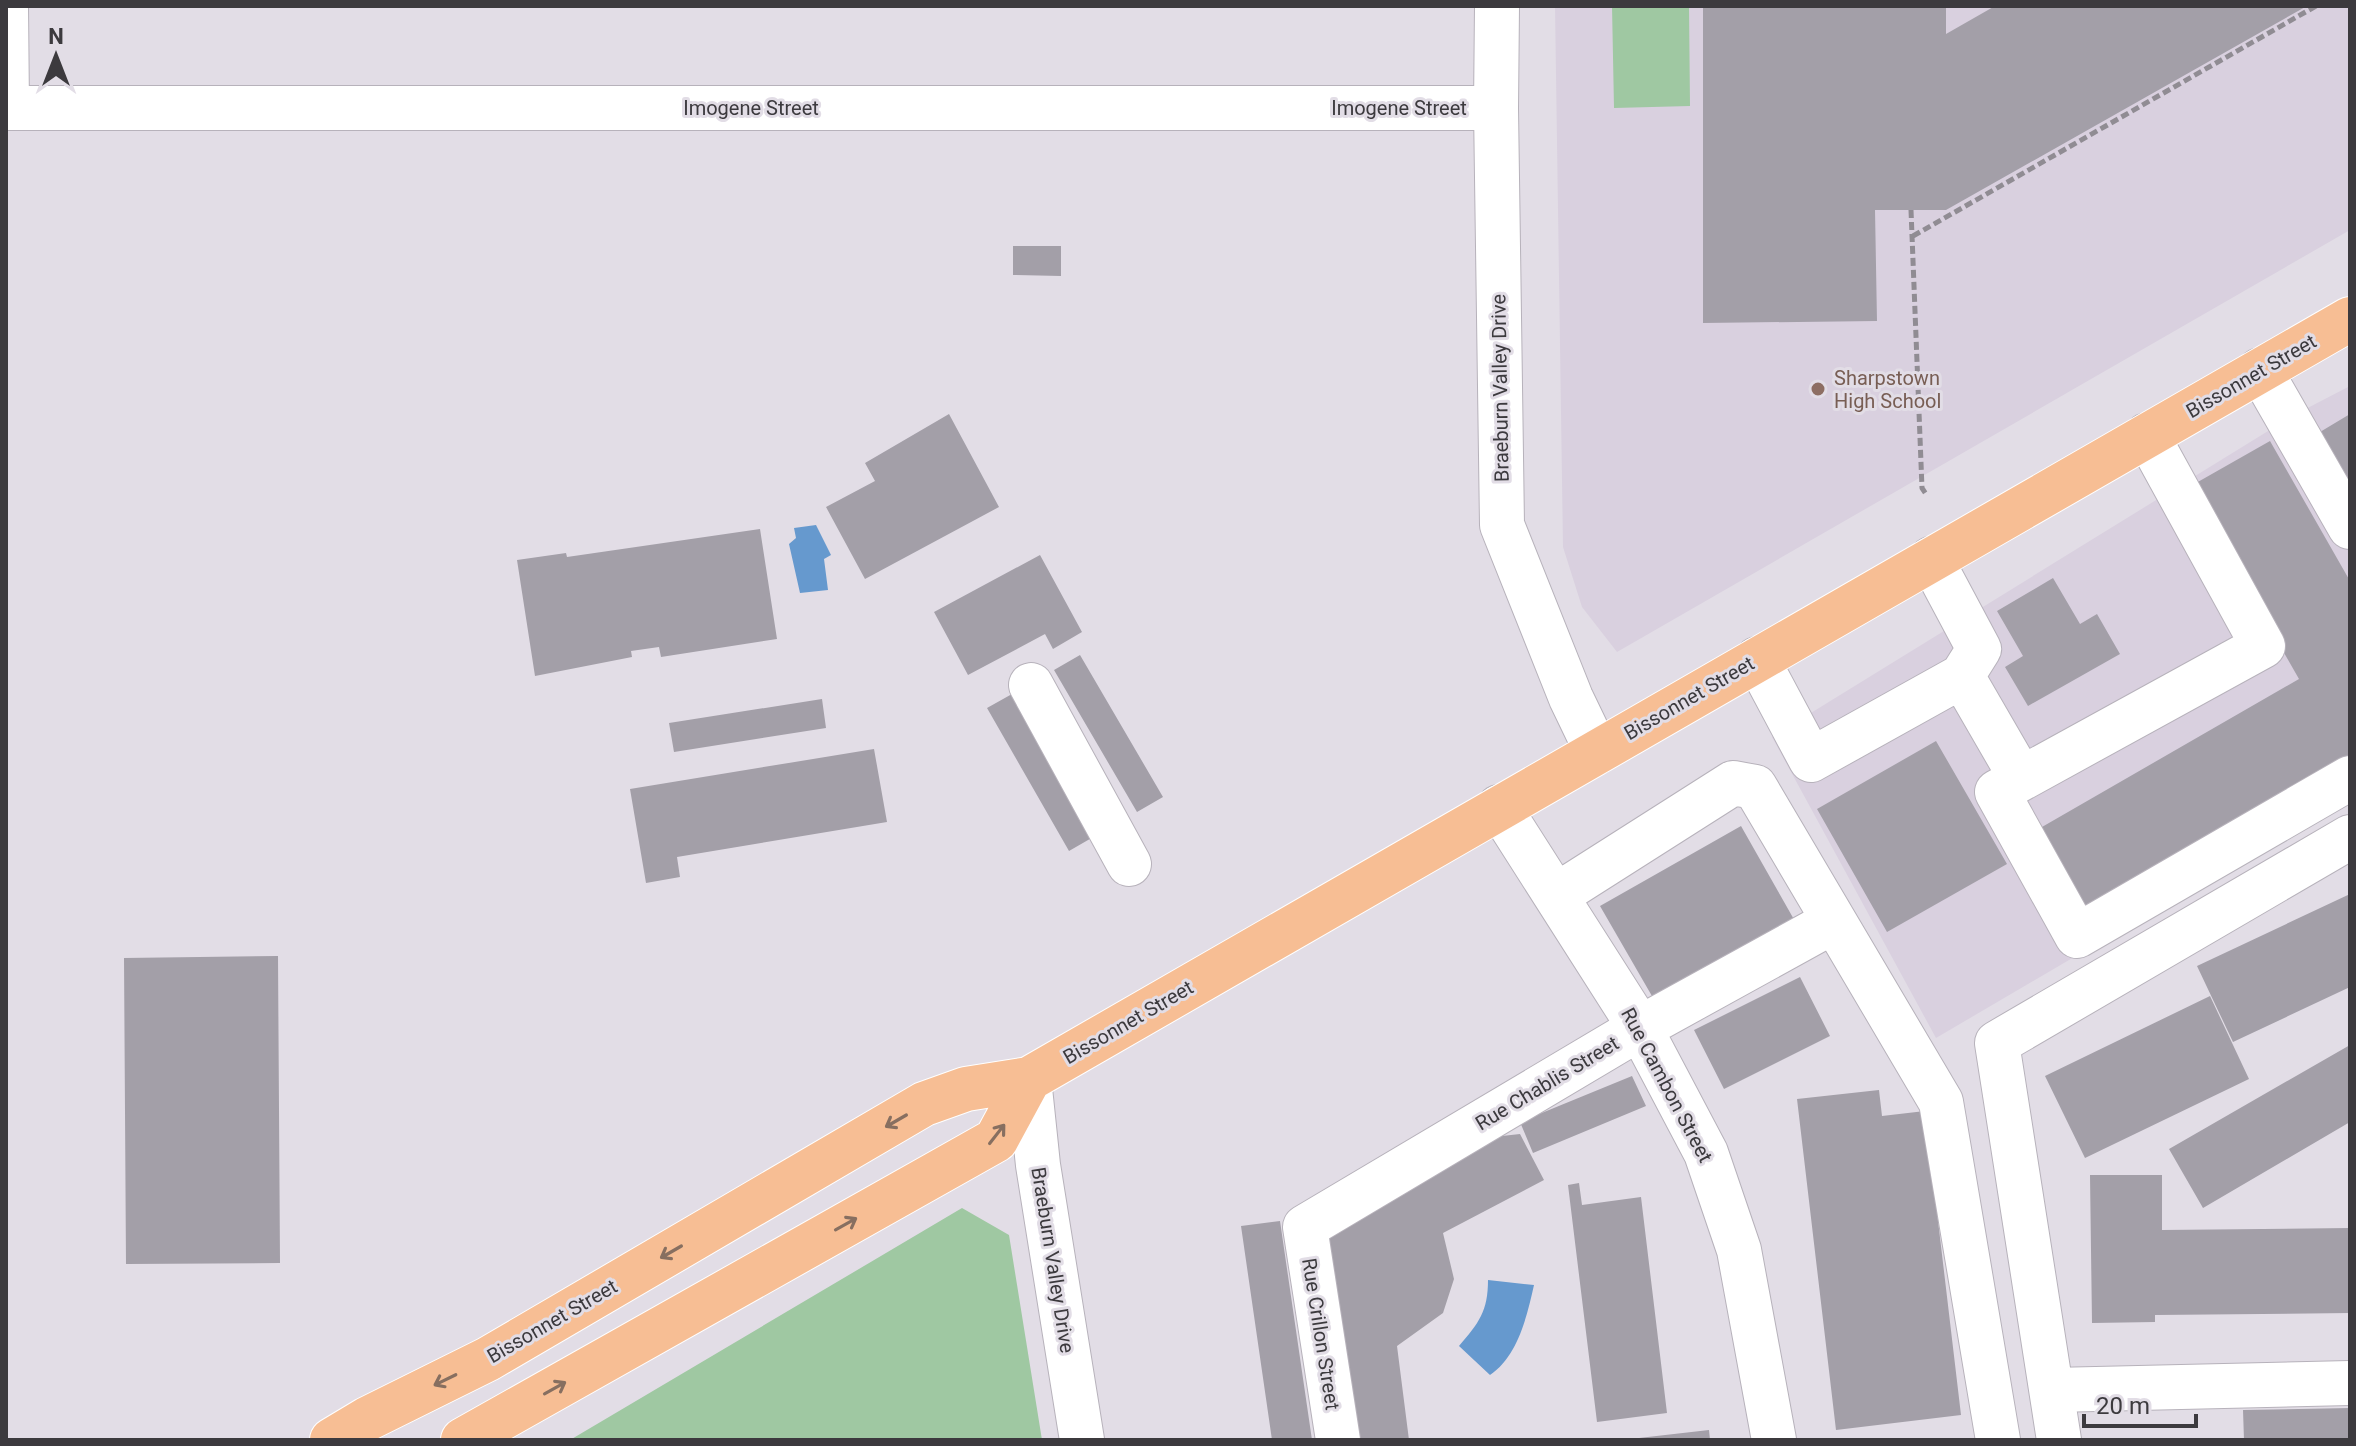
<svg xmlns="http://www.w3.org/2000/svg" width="2356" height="1446" viewBox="0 0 2356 1446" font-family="Roboto,sans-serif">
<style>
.built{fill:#d9d0df}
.green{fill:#9fc8a2}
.water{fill:#6699ce}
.building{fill:#a39fa8}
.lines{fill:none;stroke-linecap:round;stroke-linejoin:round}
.minor-casing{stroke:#b7b2bb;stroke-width:46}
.major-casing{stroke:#fff;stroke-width:46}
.path{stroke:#908c93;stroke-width:5;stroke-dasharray:8 4;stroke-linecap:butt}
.minor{stroke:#fff;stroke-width:44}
.major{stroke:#f7be94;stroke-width:44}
.oneway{stroke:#876f60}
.education-dot{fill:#8d6e63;stroke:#e2dde6;stroke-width:3}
.labels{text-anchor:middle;stroke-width:6;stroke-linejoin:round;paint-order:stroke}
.street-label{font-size:20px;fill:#3c3a3e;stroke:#e2dde6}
.education-label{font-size:20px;fill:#785e54;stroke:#e2dde6;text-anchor:start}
</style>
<rect width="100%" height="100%" fill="#e2dde6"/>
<path class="built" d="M1555,6H2350V230L1617,652L1582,607L1563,547Z
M2350,386V795L1936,1038L1772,737L2294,415Z"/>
<path class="green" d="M1612,6H1689L1690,106L1614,108Z
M962,1208L1009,1235L1042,1440H570Z"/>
<path class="water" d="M816,525L831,555L824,559L828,590L800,593L789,544L796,538L794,528Z
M1488,1280L1534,1285C1527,1316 1518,1356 1490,1375L1459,1346C1479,1323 1488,1311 1488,1280Z"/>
<path class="building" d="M1703,6H1946V34L1995,6H2307L1946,210H1875L1877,321L1703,323Z
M1013,246H1061V276L1013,275Z
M949,414L999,507L865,579L826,507L875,481L865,463Z
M2350,414V504L2310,438Z
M2270,441L2350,581V759L2091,909L2065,900L2028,835L2299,679L2189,487Z
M760,529L777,639L661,657L659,647L631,651L632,657L535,676L517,560L566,553L567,557Z
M1040,555L1082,632L1053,649L1045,634L968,675L934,612Z
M2053,578L2080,624L2097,614L2120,654L2028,706L2005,667L2023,656L1997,611Z
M1080,655L1163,797L1137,812L1054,670Z
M1012,694L1095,836L1069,851L987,708Z
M822,699L826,728L674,752L669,723Z
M1936,741L2007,864L1887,932L1817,809Z
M874,749L887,822L677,857L680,877L646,883L630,789Z
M1741,826L1796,923L1656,1003L1600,906Z
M2350,894V987L2233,1042L2197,966Z
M278,956L280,1263L126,1264L124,958Z
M1800,977L1830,1036L1724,1089L1694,1030Z
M2210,996L2249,1079L2085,1158L2045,1076Z
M2350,1045V1122L2203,1208L2169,1149Z
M1632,1076L1646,1106L1533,1153L1520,1122Z
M1879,1090L1882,1116L1925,1111L1961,1415L1836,1430L1797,1099Z
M1520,1134L1544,1180L1443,1233L1454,1279L1443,1313L1397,1346L1409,1440H1353L1323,1236L1502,1136Z
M2090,1175H2162V1230L2350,1228V1313L2155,1315V1322L2092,1323Z
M1579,1183L1582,1205L1641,1197L1667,1413L1597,1422L1568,1185Z
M1280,1221L1312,1440H1272L1241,1226Z
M2350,1408V1440H2244L2243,1410Z
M1709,1430L1710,1440H1639V1438Z"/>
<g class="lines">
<g class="minor-casing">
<path id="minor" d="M6,6L7,108
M1497,6L1496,108L1502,525L1571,698L1597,752
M6,108H1496
M2260,370L2350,527
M2147,435L2263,646L1997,792L2077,936L2350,778
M1757,659L1811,760L1962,676L1979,649L1931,559
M1962,676L2021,778
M1031,685L1129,864
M1499,807L1640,1028L1706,1153L1739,1250L1774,1440
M1557,895L1733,783L1755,787L1941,1102L1998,1440
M1029,1079L1038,1165L1082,1440
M2053,1390L2350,1383
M1338,1440L1305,1227L1640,1028L1834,921
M2059,1440L1997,1043L2350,837"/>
</g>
<g class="major-casing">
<path id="major" d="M332,1440L367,1419L488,1359L924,1104L966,1089L1029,1079L2350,319
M463,1440L996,1140L1029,1079"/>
</g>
<path class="path" d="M1911,210L1922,488L1926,494
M1913,236L2316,6"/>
<use href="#minor" class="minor"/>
<use href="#major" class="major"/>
</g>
<defs><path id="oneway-shaft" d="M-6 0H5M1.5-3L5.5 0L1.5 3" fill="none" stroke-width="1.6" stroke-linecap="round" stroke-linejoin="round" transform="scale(2)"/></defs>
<g class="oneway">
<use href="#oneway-shaft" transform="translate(896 1121) rotate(150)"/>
<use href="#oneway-shaft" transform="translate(997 1134) rotate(-52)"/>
<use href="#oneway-shaft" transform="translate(846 1224) rotate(-29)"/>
<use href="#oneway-shaft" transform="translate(671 1252) rotate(150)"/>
<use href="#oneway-shaft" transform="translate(445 1380) rotate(154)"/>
<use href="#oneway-shaft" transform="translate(555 1388) rotate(-29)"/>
</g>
<circle class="education-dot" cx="1818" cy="389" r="8"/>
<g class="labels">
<g class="street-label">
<text x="751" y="115">Imogene Street</text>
<text x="1399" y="115">Imogene Street</text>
<text transform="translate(2251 376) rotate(-30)" y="7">Bissonnet Street</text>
<text transform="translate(1500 388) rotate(-91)" y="7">Braeburn Valley Drive</text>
<text transform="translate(1689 698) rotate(-30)" y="7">Bissonnet Street</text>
<text transform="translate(1128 1022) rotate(-30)" y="7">Bissonnet Street</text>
<text transform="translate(1547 1083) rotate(-31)" y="7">Rue Chablis Street</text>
<text transform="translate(1667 1085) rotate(62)" y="7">Rue Cambon Street</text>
<text transform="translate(1053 1260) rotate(81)" y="7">Braeburn Valley Drive</text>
<text transform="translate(552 1321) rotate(-30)" y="7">Bissonnet Street</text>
<text transform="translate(1321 1334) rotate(81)" y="7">Rue Crillon Street</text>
</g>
<g class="education-label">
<text x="1834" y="385">Sharpstown<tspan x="1834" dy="23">High School</tspan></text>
</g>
</g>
<rect width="2356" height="1446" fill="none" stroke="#3c3a3e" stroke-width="16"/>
<g transform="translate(56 56)" stroke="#e2dde6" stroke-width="6" paint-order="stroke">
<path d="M0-6L14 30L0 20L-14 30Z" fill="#3c3a3e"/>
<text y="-12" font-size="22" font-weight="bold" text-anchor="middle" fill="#3c3a3e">N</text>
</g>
<path d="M2084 1414v12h112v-12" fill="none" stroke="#3c3a3e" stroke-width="4"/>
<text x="2096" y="1414" font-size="24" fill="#3c3a3e" stroke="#e2dde6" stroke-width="6" paint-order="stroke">20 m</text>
</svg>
